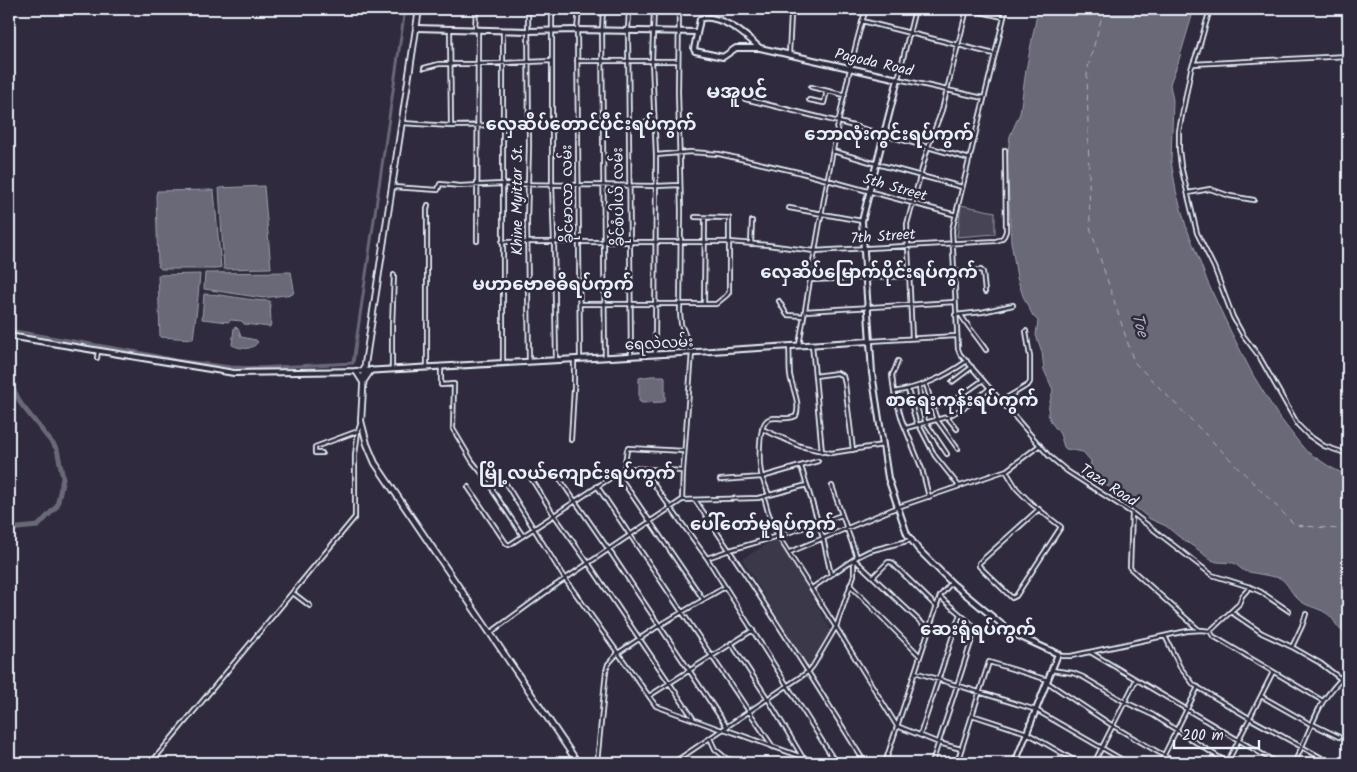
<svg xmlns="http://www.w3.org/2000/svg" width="1357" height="772" viewBox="0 0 1357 772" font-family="Kalam,'Noto Sans Myanmar',sans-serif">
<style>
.built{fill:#3b3749}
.green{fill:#464455;stroke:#979aa6}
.water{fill:#696978;stroke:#9c9fab}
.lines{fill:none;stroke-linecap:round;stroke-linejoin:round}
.canal{stroke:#696978;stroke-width:3}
.river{stroke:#696978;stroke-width:5}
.ferry{stroke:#afb4be;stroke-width:1;stroke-dasharray:6 5;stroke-linecap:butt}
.street-casing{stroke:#e8f1f8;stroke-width:6}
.secondary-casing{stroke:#e8f1f8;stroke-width:8}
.primary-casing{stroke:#e8f1f8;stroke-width:8}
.street{stroke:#2f2a3d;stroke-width:2.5}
.secondary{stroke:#2f2a3d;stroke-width:4}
.primary{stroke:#2f2a3d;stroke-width:4.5}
.labels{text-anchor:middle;stroke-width:5;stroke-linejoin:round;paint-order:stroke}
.street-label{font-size:15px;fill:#e8f1f8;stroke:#2f2a3d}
.water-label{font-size:16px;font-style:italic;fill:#afb4be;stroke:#2f2a3d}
.quarter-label{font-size:18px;font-weight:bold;fill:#e8f1f8;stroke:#2f2a3d}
.district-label{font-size:20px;font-weight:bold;fill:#e8f1f8;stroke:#2f2a3d}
</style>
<rect width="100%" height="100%" fill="#2f2a3d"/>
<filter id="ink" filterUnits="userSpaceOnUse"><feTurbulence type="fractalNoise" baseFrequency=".02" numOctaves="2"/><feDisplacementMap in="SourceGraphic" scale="10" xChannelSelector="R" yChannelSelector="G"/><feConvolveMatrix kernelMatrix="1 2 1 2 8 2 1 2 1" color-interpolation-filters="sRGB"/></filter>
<g filter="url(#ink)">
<path class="built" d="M778,537L830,628L828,635L808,668L742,559Z"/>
<path class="green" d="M961,205L995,212V234L957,237Z"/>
<path class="water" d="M1038,9H1194L1178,63L1171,81L1170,85L1173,100L1171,161L1176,191L1186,226L1208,283L1230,330L1253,375L1277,414L1297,440L1306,451L1330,467L1348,476V634C1335,630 1337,620 1326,613C1317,607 1306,607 1298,599C1291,593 1288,583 1280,578L1244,571L1234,563L1217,562L1209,559L1200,551L1178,536L1166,526L1150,519L1129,502L1105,484L1092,472L1090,468L1091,461L1083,452L1066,449L1064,447L1060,434L1051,422L1048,414L1049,405L1053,390L1044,370L1042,352L1036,335L1038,321L1033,316L1023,296L1017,278L1014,259L1011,242L1007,159L1010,136L1020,113L1026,70Z
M264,186L271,268L224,269L219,188Z
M211,190L214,191L221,267L216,269H161L158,266L156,196L157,191Z
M291,272L294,289L293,294L263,298L204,289L205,273Z
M200,274L197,308L193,339L160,337L158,275Z
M204,294C226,294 247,301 270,301L271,323L270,327L244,324L242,321L231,320L228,322L202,319Z
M236,327L239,330L241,337L256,340L258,342C251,351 241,349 232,345L234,328Z
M651,376H664L665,377V401L663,402L642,403L639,401V378Z"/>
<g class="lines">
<path class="canal" d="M9,330L138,352L175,360L231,367L257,368L353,363L405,9"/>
<path class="river" d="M9,380L21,404L57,449L63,478L57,506L38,526L9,529"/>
<path class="ferry" d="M1104,9L1087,71L1090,227L1134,362L1295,525L1348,530"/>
<g class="street-casing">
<path id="street" d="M528,9L529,146L527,222L529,361
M552,9V185L554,242L556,360
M579,9L577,30L580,359
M603,9L602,30L605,357
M629,9L628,30L631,356
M654,9L652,61L656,155L655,354
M679,9L678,92L681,210L680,312L681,324L686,337L687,353
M772,9L789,13L791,15L789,54
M915,9L898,79L983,98
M1006,9L952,230L958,349L960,354L1049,456L1067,471L1132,513L1212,575L1250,587L1261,592L1289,611
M1210,9L1199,48L1191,69L1179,131V149L1181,166L1197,233L1214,267L1233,317L1243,335L1259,356L1298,425L1308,435L1324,446L1348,454
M862,21L994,54
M450,29L451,126
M475,30L476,9
M577,61H678
M1193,64L1348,56
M424,68L439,64H477L552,61
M811,87L845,95
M745,99L839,122L970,159
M809,100L824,103L827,91
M402,123L451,126L655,122
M833,151L877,164L962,187
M656,155L690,152L719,154L798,172L956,215
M393,187L438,190L440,184L460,186L502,184L656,186L680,185
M1188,193L1210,189L1230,196L1254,200
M789,208L862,221
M477,241L478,30
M502,242H729L768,245L814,251L996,241C1002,239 1004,238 1006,231L1005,150
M751,244L752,221
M811,280L909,276L981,270L983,272L985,292
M779,301L787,315L804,316
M580,304H716L727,295L729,292V218L695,217
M704,304L705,218
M805,311L955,302
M955,315L982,312L1013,305
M961,315C968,327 978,338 986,350
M912,338L907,224L928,147L942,110L967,9L1003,17
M870,341L956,336
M812,344L822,452
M799,345C813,265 825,185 842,105C849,73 856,40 866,9
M97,358L98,351
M898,361L895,369L892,375L894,392L902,420L922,469L929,497
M503,363V30
M441,366V385L454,384L453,429L472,461L485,477
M427,367V209L428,205
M392,369V326L394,275
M815,376L837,373L843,376L845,384L853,450
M952,382L972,367
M926,384L933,408L937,420L958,449
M919,386L921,405L925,421L947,454
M908,389L913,411L917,425
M894,392C922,387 943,378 967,361
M1001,401L1028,385L1030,382V357L1026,331
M952,402L983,380
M933,408L946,401
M947,417L957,429
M919,425L935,456L959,486
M906,428L947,417L970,404L990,388
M762,429L800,446L831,453L883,445
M571,440L574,389V359
M322,453H315V447L358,431
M801,466L823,538L831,575
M624,469L627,450L628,448L684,451
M1006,471L1017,489L1032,504L1060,526L1061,527L1016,596L1012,598L979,566V563L1039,509
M617,473L703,599
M490,474L493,491L523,536
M529,475L554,515L589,564L693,718
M559,478L609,550L727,727
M720,480L762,477L818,461
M652,481L657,489L707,558L836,763
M506,484L565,579L656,706L722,730
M597,486L773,747
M832,486L842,515
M468,487L506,543L509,545L624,469L630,468L683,471
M769,495C767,489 764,483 762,477C759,467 757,424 769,419C777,416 787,421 796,416C801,403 792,388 790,375C789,366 790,356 789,346
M682,500L683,471L692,352
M695,500C755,586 810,674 865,763
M1132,513L1130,568L1199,630
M790,552L898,507L1007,470L1040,445
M707,558L730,550L778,536L842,515L857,557
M854,559V575L836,627L897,726L939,743L961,749
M855,560L929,630
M873,577L888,562H891L937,607
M850,585L920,656
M812,588L857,557L869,551L911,540
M293,593L310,606
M1231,612L1262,633L1292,647L1320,663L1341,679
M1210,631L1239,604L1242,596L1250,587
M490,633L550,589L682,500L758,498L807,485
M1165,636L1180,667L1194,685L1251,719L1329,762
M731,643L768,699L803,758
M1292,647L1302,626L1306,614
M1090,652L1277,763
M1058,654L1062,656H1071L1187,631L1202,630L1210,631L1213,636L1323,701
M1051,670L1073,673L1083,677L1125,702L1153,715L1228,763
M915,672L1036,710L1128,763
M1047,682L1113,726L1177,763
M649,696L753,630
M1261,696L1312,725
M972,715L1027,733L1079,763
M1312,724L1339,737
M724,729L819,763
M920,735L960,614
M710,738L715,749L727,759L752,763
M151,763L355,517V455L358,431L361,422
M597,763L606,671L608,664L618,653L660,625L725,587
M673,763L809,671L813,666L836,627L778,536L768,512L764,497
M885,763L940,596L951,583
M932,763L975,630L974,626L940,597
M957,763L989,662L1048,680
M1094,763L1136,680
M1160,763L1198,687
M1227,763L1273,672
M1294,763C1304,744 1311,724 1321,705C1328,692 1339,682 1348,671"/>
</g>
<g class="secondary-casing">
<path id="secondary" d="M416,28L527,31L577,30L697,32
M760,48C745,35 731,22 711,18C706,18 704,17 700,19L694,49L695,51L723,57L736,48H760L898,79L862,221L872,373L888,478L907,534L918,549L952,583L1012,633L1058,654L1015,763
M9,336L234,373L364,371L681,353L869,341"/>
</g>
<g class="primary-casing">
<path id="primary" d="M419,9L364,371L361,421L367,444L375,463L578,763
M356,371L363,382L371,370"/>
</g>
<use href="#street" class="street"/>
<use href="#secondary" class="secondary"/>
<use href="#primary" class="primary"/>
</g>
</g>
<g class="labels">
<g class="street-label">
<text transform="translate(874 62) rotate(13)" y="5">Pagoda Road</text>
<text transform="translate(895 187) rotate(16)" y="5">5th Street</text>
<text transform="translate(567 194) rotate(-91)" y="5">ခိုင်မာလာ လမ်း</text>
<text transform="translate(618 197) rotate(-91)" y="5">ခိုင်စံပါယ် လမ်း</text>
<text transform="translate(517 200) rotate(-90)" y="5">Khine Myittar St.</text>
<text transform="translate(883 236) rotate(-4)" y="5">7th Street</text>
<text transform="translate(659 343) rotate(-3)" y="5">ရေလဲလမ်း</text>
<text transform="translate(1109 485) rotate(33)" y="5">Taza Road</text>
</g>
<g class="water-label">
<text transform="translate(1141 325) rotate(74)" y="6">Toe</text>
</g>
<g class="quarter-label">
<text x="591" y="130">လှေဆိပ်တောင်ပိုင်းရပ်ကွက်</text>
<text x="889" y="140">ဘောလုံးကွင်းရပ်ကွက်</text>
<text x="869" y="278">လှေဆိပ်မြောက်ပိုင်းရပ်ကွက်</text>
<text x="553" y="290">မဟာဗောဓဓိရပ်ကွက်</text>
<text x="962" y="406">စာရေးကုန်းရပ်ကွက်</text>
<text x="577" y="479">မြို့လယ်ကျောင်းရပ်ကွက်</text>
<text x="763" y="530">ပေါ်တော်မူရပ်ကွက်</text>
<text x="978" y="635">ဆေးရုံရပ်ကွက်</text>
</g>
<g class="district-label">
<text x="737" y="98">မအူပင်</text>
</g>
</g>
<rect width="1357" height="772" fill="none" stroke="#2f2a3d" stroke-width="30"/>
<rect x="15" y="15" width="1327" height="742" fill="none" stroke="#e8f1f8" stroke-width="2" filter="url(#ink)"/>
<path d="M1174 740v8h85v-8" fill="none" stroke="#e8f1f8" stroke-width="2.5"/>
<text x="1182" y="740" font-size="15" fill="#e8f1f8" stroke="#2f2a3d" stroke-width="4" paint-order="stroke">200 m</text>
</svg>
